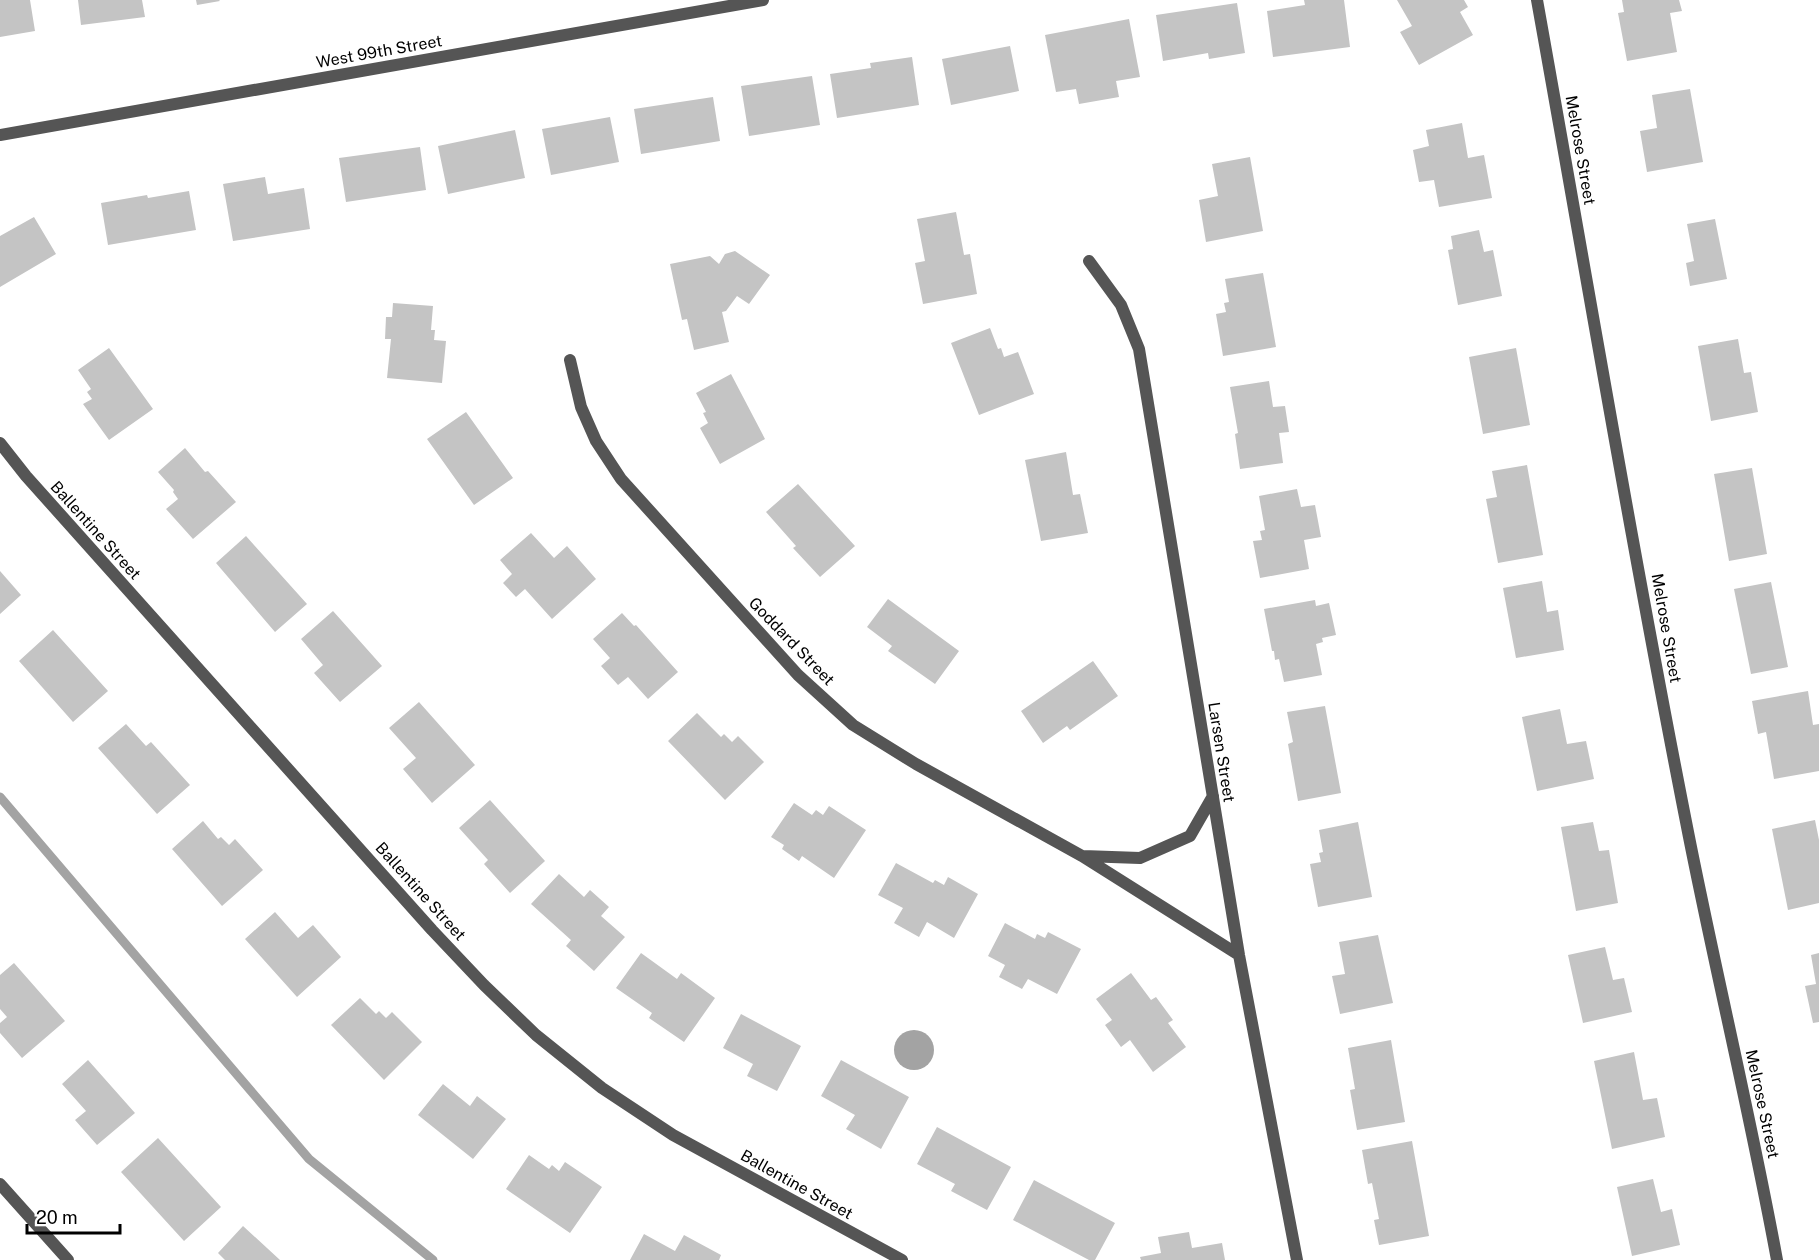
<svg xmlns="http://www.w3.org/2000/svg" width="1819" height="1260" viewBox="0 0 1819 1260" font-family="'Public Sans',sans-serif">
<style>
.water{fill:#a3a3a3}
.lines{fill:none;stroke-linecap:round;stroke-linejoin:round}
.stream{stroke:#a3a3a3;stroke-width:9}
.building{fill:#c4c4c4}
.street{stroke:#555;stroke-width:12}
.labels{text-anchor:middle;stroke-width:4.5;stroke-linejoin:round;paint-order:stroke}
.street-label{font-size:16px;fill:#000;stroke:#fff}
</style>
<rect width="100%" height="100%" fill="#fff"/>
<path class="water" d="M894 1050a20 20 0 1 1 40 0a20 20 0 1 1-40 0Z"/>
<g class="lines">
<path class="stream" d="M0,797L309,1159L433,1260"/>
</g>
<path class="building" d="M0,0H30L35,31L0,37Z
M78,0H142L145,17L81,25Z
M196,0H219L220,1L197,5Z
M1304,0H1344L1350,47L1273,57L1267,11L1305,5Z
M1397,0H1464L1468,7L1460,12L1473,35L1419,65L1400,32L1412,26Z
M1622,0H1679L1682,11L1670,13L1677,52L1627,61L1618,13L1624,12Z
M1237,3L1245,53L1209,59L1208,53L1163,61L1156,15Z
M1129,19L1140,77L1116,81L1119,97L1079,104L1076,89L1056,92L1045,35Z
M1010,46L1019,91L951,105L942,59Z
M912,57L919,105L837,118L830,74L871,68L870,63Z
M812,76L820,125L749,136L741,86Z
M1690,89L1703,162L1647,172L1640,131L1657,128L1652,95Z
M713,97L720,141L641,154L634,109Z
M610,117L619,162L551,175L542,129Z
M1462,123L1468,158L1484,155L1492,198L1439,207L1434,180L1419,182L1413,150L1429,146L1426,130Z
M515,130L525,178L448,194L438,146Z
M420,147L426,190L346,202L339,158Z
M1250,157L1263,231L1206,242L1199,200L1218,196L1212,164Z
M265,177L268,194L304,188L310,229L233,241L223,184Z
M189,191L196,230L108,245L101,203L147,195L148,198Z
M956,212L964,255L970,254L977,294L923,304L915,263L925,261L917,219Z
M34,217L56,254L0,287V236Z
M1715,219L1727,279L1690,286L1686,263L1694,261L1687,224Z
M1479,230L1484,252L1493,250L1502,296L1458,305L1448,250L1453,249L1451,236Z
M735,251L770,275L749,304L737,296L726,311L722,312L729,342L694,350L687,319L682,320L670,264L710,256L719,264L725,254Z
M1263,273L1276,347L1223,356L1216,314L1226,312L1224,303L1229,302L1225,279Z
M393,303L433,306L431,330H435L434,340L446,341L442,383L387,378L391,339H385L386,317H392Z
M990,328L998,349L1001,348L1004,357L1018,352L1034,394L979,415L951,343Z
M1738,339L1744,373L1751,372L1758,412L1711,421L1698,346Z
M109,348L153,409L109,440L83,404L92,399L87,392L91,389L78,370Z
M1516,348L1530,425L1483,434L1469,357Z
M731,374L765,439L720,464L700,428L708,423L703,413L706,412L696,393Z
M1269,381L1273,407L1285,406L1289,432L1279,433L1283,463L1240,469L1235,434L1238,433L1230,387Z
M466,412L513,478L474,505L427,439Z
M185,448L205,472L208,471L236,502L193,539L166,509L178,499L173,492L174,490L158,472Z
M1066,452L1073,495L1080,494L1088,533L1041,541L1025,460Z
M1527,465L1543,555L1498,563L1486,499L1497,497L1492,471Z
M1752,468L1767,554L1729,561L1714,474Z
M798,484L855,546L820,577L793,548L796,546L766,512Z
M1297,489L1301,507L1315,505L1321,537L1304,540L1309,569L1260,578L1253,541L1262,540L1260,531L1265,530L1259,496Z
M531,533L554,558L567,546L596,579L552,619L525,589L516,597L503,583L512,574L500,560Z
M246,536L307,604L275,632L216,563Z
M0,571L21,595L0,614Z
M1542,581L1547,612L1558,610L1564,650L1516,658L1503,588Z
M1771,582L1788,667L1751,674L1734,589Z
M888,599L959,651L935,684L888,651L892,646L867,627Z
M1315,600L1316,606L1329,603L1336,635L1322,638L1323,642L1316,644L1322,675L1284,682L1279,659L1275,660L1274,651H1272L1264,609Z
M333,611L382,666L340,702L314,673L323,665L301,639Z
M622,613L634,626L636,625L678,672L648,699L628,677L618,685L601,666L610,658L593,639Z
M53,630L108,691L73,722L19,661Z
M1093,661L1118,696L1070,730L1067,726L1043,743L1021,711Z
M1808,691L1813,725L1819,724V771L1774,779L1766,732L1758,734L1752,701Z
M419,702L475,765L432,803L403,769L416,758L389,728Z
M1325,706L1341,793L1298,801L1288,744L1293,742L1287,712Z
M1560,709L1567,744L1586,741L1594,779L1537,791L1522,717Z
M697,713L721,737L724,734L732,742L738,736L764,762L725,800L668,741Z
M126,724L146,746L151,742L190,785L157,814L98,748Z
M490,800L545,861L510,893L484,864L488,860L459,828Z
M794,803L812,815L816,810L823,815L829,806L866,830L834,878L802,856L799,861L782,849L784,845L771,837Z
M1815,820L1819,840V903L1788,910L1772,829Z
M203,821L218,839L221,837L229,845L235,839L263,870L222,906L172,849Z
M1358,822L1372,897L1318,907L1310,864L1321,862L1319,853L1323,852L1319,830Z
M1593,822L1599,851L1609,850L1618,903L1576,911L1561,827Z
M896,863L933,883L935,880L944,885L948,877L978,894L954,938L927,922L919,937L894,923L903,908L878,895Z
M559,874L584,897L590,890L609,907L601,916L625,937L594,971L566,946L571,940L531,904Z
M275,912L298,938L313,925L341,957L297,997L245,939Z
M1005,923L1035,939L1037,934L1045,938L1048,932L1081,949L1057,994L1028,979L1022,989L999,977L1005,965L988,956Z
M1378,935L1393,1003L1340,1014L1332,976L1345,974L1339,942Z
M1605,947L1613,980L1624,978L1632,1012L1583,1023L1568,955Z
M641,953L677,979L681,973L715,998L684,1042L649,1018L652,1013L616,988Z
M1819,953V1022L1813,1023L1805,986L1816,984L1811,955Z
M14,963L65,1021L22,1058L0,1033V1023L7,1017L0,1009V975Z
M1131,973L1151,1000L1156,997L1173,1020L1168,1023L1186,1047L1153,1072L1130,1040L1121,1047L1105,1025L1112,1020L1096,999Z
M360,998L376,1014L379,1011L386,1018L392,1012L422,1042L384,1080L331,1025Z
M741,1014L801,1046L777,1091L747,1076L753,1064L723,1048Z
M1391,1040L1405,1122L1357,1130L1350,1090L1355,1089L1348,1048Z
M1634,1052L1643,1100L1657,1098L1665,1137L1612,1149L1594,1061Z
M88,1060L135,1113L97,1145L75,1120L86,1111L62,1084Z
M841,1060L909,1097L881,1149L846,1129L855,1115L821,1096Z
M443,1084L470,1106L477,1096L506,1119L473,1159L418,1115Z
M937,1127L1011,1167L987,1210L951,1191L955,1184L917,1164Z
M158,1138L221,1207L184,1241L121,1172Z
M1412,1141L1429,1236L1379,1245L1374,1220L1379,1219L1372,1183L1368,1184L1362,1150Z
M529,1155L549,1169L552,1165L559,1171L565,1162L602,1187L570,1233L506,1189Z
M1653,1179L1661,1212L1672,1209L1680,1245L1632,1256L1617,1187Z
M1034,1180L1115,1223L1095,1260H1089L1013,1220Z
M243,1226L280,1260H225L218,1253Z
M1189,1232L1192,1248L1222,1243L1225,1260H1141L1140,1257L1161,1253L1158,1237Z
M644,1234L675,1251L684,1235L721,1255L719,1260H630Z"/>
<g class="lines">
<path class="street" d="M1537,0C1587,279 1634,559 1689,837C1717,978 1751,1118 1777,1260
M0,135L763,0
M1089,261L1121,305L1139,349L1239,955L1297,1260
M570,360L581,407L596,441L621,479L798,675L853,725L916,764L1082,856L1239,955
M0,443L26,476L432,930L484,985L536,1035L602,1088L673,1135L902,1260
M1083,856L1140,858L1190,836L1213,796
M0,1184L68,1260"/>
</g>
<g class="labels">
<g class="street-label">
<text transform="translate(379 51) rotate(-10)" y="6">West 99th Street</text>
<text transform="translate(1581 150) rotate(80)" y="6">Melrose Street</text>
<text transform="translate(96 530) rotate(48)" y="6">Ballentine Street</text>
<text transform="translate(1667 628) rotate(80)" y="6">Melrose Street</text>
<text transform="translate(792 641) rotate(46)" y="6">Goddard Street</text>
<text transform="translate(1222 752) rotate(81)" y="6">Larsen Street</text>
<text transform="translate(421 891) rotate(48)" y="6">Ballentine Street</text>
<text transform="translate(1763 1104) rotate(78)" y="6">Melrose Street</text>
<text transform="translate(797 1184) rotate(29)" y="6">Ballentine Street</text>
</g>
</g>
<path d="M27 1224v9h93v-9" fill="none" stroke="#000000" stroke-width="3"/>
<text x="36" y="1224" font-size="18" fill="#000000" stroke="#ffffff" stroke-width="4.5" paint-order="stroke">20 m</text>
</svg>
